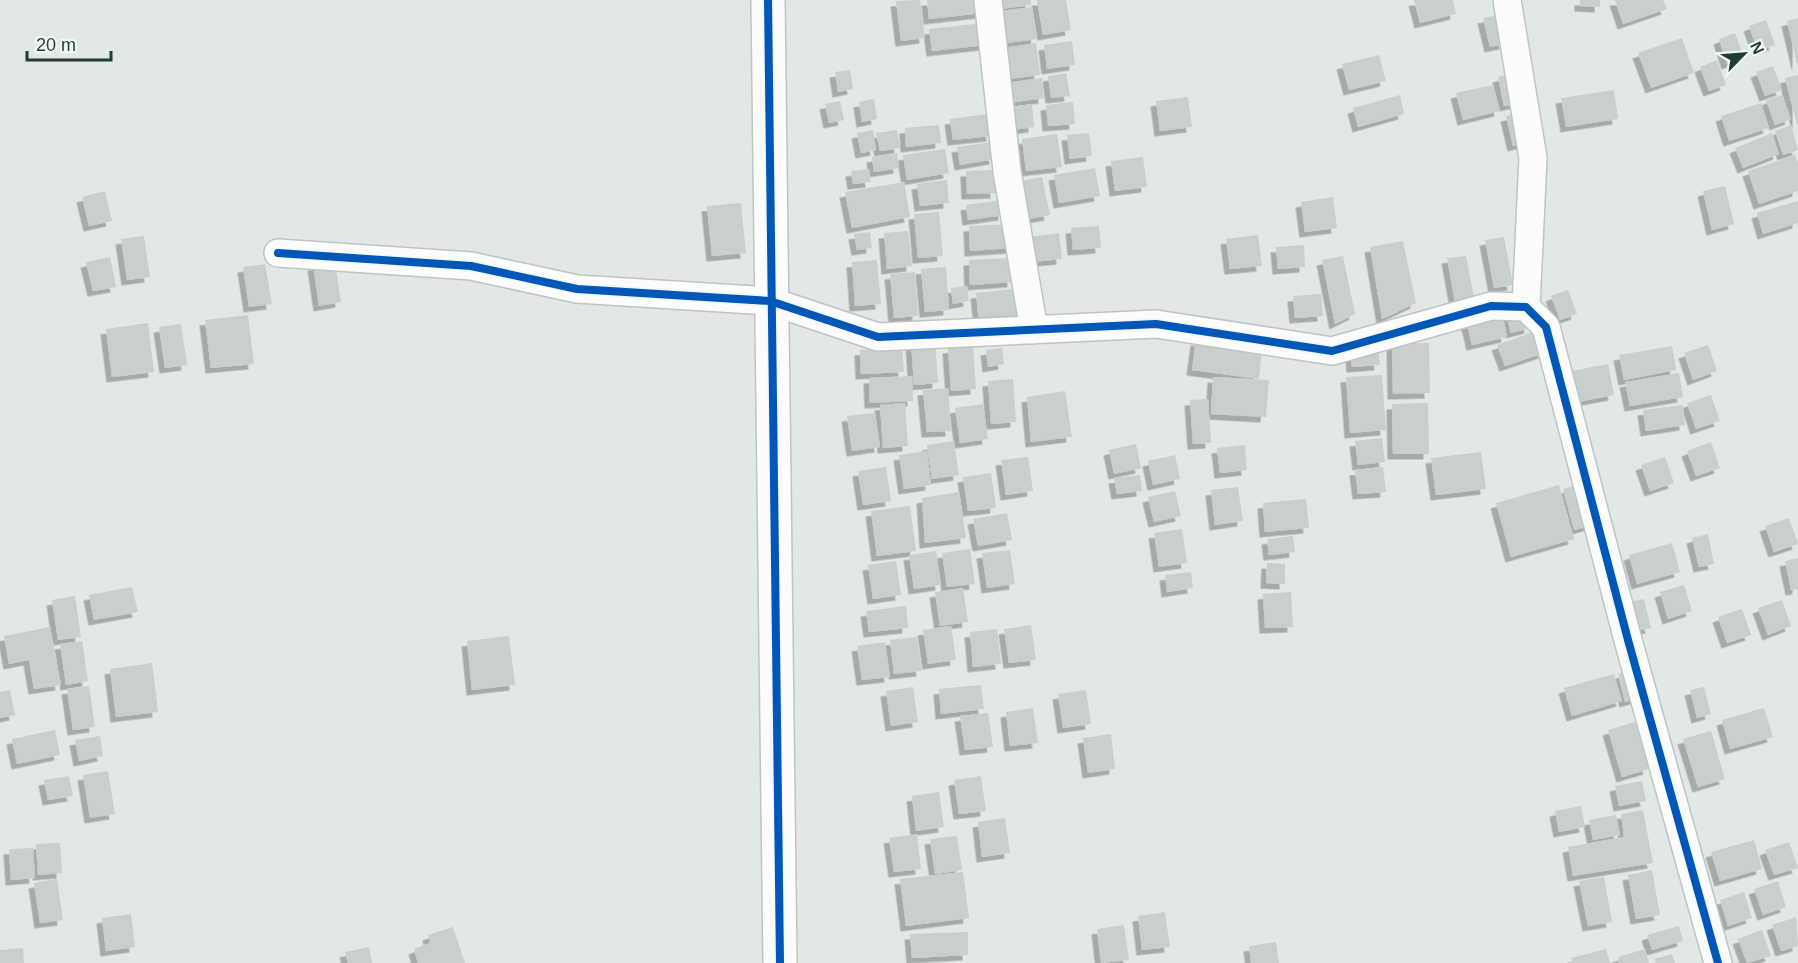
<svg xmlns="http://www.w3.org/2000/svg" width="1798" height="963" viewBox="0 0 1798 963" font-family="Arial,sans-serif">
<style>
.building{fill:#c9cfcc;filter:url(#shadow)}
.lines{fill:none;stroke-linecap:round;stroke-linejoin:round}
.minor-casing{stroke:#bfc5c2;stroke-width:30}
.tertiary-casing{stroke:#bfc5c2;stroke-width:36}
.minor{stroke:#fbfcfb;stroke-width:27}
.tertiary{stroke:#fbfcfb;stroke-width:33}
.cycleway-casing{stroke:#f0f8f3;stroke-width:11}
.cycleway{stroke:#0057b8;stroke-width:8}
</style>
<defs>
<filter id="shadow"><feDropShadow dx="-5.5" dy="5.5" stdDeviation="0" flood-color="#0004"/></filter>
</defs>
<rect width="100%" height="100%" fill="#e2e8e5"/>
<path class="building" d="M920,0L925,38L901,41L896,1Z
M927,0H981L983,13L929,19Z
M999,0H1031V5L1000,9Z
M1037,0H1066L1071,30L1043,35Z
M1414,0H1453L1456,14L1420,23Z
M1580,0H1600V7L1580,6Z
M1615,0H1663L1667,9L1623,24Z
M1032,7L1037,39L1006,43L1001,11Z
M1498,15L1505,44L1490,47L1483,18Z
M1798,18V63L1797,64L1787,21Z
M1766,20L1775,45L1758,51L1749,26Z
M983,23L986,45L932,51L929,29Z
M1735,33L1744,58L1727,64L1719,39Z
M1682,38L1694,73L1651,88L1638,53Z
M1072,41L1075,65L1047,69L1044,45Z
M1036,43L1040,75L1008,79L1004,48Z
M1379,55L1386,81L1349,90L1342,64Z
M1717,60L1726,85L1709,91L1700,67Z
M1773,66L1782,90L1765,96L1756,72Z
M850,70L853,89L838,92L835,72Z
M1066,73L1070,96L1051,98L1048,76Z
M1513,73L1519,103L1504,106L1498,77Z
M1798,75V124H1797L1785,78Z
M1042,78L1044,98L1008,103L1006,83Z
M1493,85L1500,111L1463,120L1456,93Z
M1614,90L1618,119L1566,127L1561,98Z
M1400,95L1404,114L1358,127L1353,108Z
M1782,95L1791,119L1775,125L1766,100Z
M1188,97L1192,127L1160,131L1156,101Z
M874,99L877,119L862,122L859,102Z
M840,101L844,120L829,123L825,104Z
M1073,102L1075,124L1048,126L1046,105Z
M1761,103L1769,128L1729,141L1721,116Z
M1032,104L1034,127L1013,130L1010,107Z
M1522,113L1528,142L1513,146L1506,116Z
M988,114L992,136L953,140L950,119Z
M939,125L941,143L906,147L905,128Z
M1791,125L1798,150L1783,155L1775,131Z
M873,130L876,150L861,153L857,133Z
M897,130L900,148L880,151L876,133Z
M1089,133L1092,156L1070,159L1067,135Z
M1772,133L1779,154L1743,168L1735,148Z
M1057,134L1062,167L1026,171L1022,139Z
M992,142L995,159L960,165L957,147Z
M945,149L949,173L907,180L903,155Z
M897,153L899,168L874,172L872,157Z
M1795,155L1798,164V191L1759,204L1748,171Z
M1143,157L1147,187L1115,191L1111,161Z
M1095,168L1100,196L1059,203L1054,175Z
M869,169L871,182L853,184L851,171Z
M995,170L996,193L967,194L966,171Z
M1042,177L1050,215L1028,219L1020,181Z
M947,180L949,203L920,206L917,184Z
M904,182L910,217L852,228L845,192Z
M1725,186L1734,224L1712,230L1703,191Z
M105,191L112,221L89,226L82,197Z
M1333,197L1337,228L1305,232L1301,202Z
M1002,200L1004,215L968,220L966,205Z
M1798,201V223L1763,234L1757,213Z
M741,203L746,253L712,256L707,206Z
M939,212L943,256L918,258L914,214Z
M1011,224L1013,248L970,251L969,226Z
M1099,226L1101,248L1073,250L1071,228Z
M908,231L912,266L887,269L884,233Z
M870,232L872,248L857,250L854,234Z
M1059,233L1062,259L1032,262L1029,237Z
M1258,235L1262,266L1230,269L1226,239Z
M144,236L150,277L127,280L121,239Z
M1504,237L1513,285L1494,288L1485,240Z
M1403,241L1416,303L1382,319L1370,247Z
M1304,245L1305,267L1278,269L1276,247Z
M1343,256L1355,314L1335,324L1322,260Z
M1466,256L1475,303L1456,308L1447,258Z
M110,257L116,287L93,291L86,262Z
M1011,258L1013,282L970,285L969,260Z
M877,260L881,304L855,306L852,262Z
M335,262L341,302L319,306L313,265Z
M265,264L272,304L249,307L243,267Z
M946,267L949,310L925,312L921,269Z
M915,272L918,316L894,318L890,274Z
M967,286L969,301L953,304L951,288Z
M1022,288L1025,318L979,322L976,293Z
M1568,290L1577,314L1560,320L1551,296Z
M1321,294L1323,316L1295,318L1293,296Z
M1526,310L1530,328L1511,333L1506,315Z
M1502,312L1507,337L1472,345L1466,320Z
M248,315L254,364L211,368L205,320Z
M148,323L154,372L112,377L106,329Z
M181,324L187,365L165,368L159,327Z
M1536,331L1544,353L1505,366L1497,345Z
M935,340L938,383L914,385L911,342Z
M1196,340L1262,348L1259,379L1192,370Z
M1377,340L1380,365L1352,367L1350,343Z
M1392,343H1429L1430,393L1393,394Z
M1708,345L1717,371L1693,380L1684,353Z
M973,346L976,389L951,391L948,348Z
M1672,346L1676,370L1624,380L1619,355Z
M902,347L904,372L861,374L860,350Z
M1002,348L1004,364L988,367L986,350Z
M1608,364L1614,395L1572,403L1566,372Z
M1679,373L1683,397L1630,406L1625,382Z
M1382,375L1386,430L1350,433L1346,377Z
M912,376L913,401L870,403L869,378Z
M1213,377L1269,380L1266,417L1211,414Z
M1013,379L1016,422L991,424L988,381Z
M948,388L951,431L927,432L923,390Z
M1065,391L1072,437L1031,442L1027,397Z
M1711,395L1720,421L1696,429L1687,403Z
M1208,399L1211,443L1193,444L1190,400Z
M905,403L908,446L883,448L880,405Z
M1428,403L1429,454H1393L1392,404Z
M983,404L988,439L960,443L955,408Z
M1683,405L1685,425L1646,431L1643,410Z
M875,413L880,447L852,451L847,416Z
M1382,438L1385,462L1358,465L1355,441Z
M954,441L959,475L932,479L927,445Z
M1711,442L1720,468L1696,476L1687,451Z
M1136,444L1141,468L1114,474L1109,450Z
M1245,445L1247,470L1220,473L1217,448Z
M927,451L931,485L904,489L899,455Z
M1481,452L1486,489L1436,495L1431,458Z
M1175,455L1180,479L1153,485L1148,461Z
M1028,457L1033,491L1006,495L1001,460Z
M1665,457L1674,483L1650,491L1641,465Z
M886,467L891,501L863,505L858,471Z
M1383,467L1386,492L1358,494L1355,470Z
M991,473L996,508L968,511L963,477Z
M1140,475L1142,491L1117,494L1114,478Z
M1581,484L1592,525L1574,530L1563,489Z
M1559,485L1574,539L1511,557L1496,503Z
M1238,487L1243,521L1215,525L1211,490Z
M1175,491L1181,516L1154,522L1148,497Z
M959,492L966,538L925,543L922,498Z
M1306,499L1309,528L1265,532L1263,503Z
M910,506L916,551L877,556L871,511Z
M1007,513L1012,540L978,546L973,519Z
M1789,518L1798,544L1774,552L1765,526Z
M1182,529L1187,563L1159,567L1154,533Z
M1708,534L1714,564L1699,567L1692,538Z
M1293,536L1295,552L1269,555L1267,539Z
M1672,543L1680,572L1637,584L1629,555Z
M970,549L975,584L947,587L942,553Z
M1010,550L1015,584L987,588L982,553Z
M936,551L941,585L914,589L909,555Z
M1798,558V589L1791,590L1785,561Z
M896,561L901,595L873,599L868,565Z
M1267,563L1285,564V584L1266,583Z
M1191,572L1193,588L1167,592L1165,575Z
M1684,585L1692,611L1668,619L1660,592Z
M132,587L138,612L94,620L89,595Z
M963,588L968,622L940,626L935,592Z
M1291,592L1293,627L1265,628L1263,594Z
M75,596L81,637L58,640L52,600Z
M1644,599L1651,628L1636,631L1629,602Z
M1782,600L1791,626L1768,635L1758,608Z
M906,606L908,628L869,632L866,611Z
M1742,609L1751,635L1727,643L1718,617Z
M1031,625L1036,660L1009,663L1004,629Z
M951,626L956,660L928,664L923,630Z
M50,627L61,685L34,689L29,660L9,664L4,636Z
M997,629L1001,664L973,667L970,632Z
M509,636L515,685L472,690L467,641Z
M917,637L922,671L894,674L890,640Z
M82,641L88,681L66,685L60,644Z
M885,642L890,677L862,680L857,646Z
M152,663L158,712L116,717L110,669Z
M1632,670L1639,698L1625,702L1618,674Z
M1614,674L1622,701L1572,716L1564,688Z
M981,685L984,709L941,714L939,689Z
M89,686L95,727L73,730L67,689Z
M913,687L918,722L891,726L886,691Z
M1704,687L1711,714L1697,718L1690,690Z
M10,690L15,715L0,718V692Z
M1086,690L1091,724L1063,728L1058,694Z
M1033,708L1038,743L1010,746L1006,712Z
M1764,708L1773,737L1730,749L1722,720Z
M988,713L993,747L965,750L960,716Z
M1635,722L1649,769L1622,777L1608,730Z
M55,730L60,755L17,764L12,739Z
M1711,731L1725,779L1698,787L1683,739Z
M1111,734L1115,769L1088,773L1083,738Z
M100,736L103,756L79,761L75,740Z
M108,771L115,814L90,818L83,775Z
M69,776L73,796L48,800L44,780Z
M981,776L986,811L959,814L954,780Z
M1642,781L1646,801L1619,806L1615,786Z
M939,792L944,827L916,831L912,796Z
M1581,806L1585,827L1559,832L1555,811Z
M1643,810L1653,863L1573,876L1568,847L1624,837L1621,814Z
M1616,815L1620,835L1593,840L1589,820Z
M1005,818L1010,853L982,857L978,822Z
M917,834L921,869L894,872L889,838Z
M957,836L962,870L935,874L930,839Z
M1754,840L1762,869L1720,881L1711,852Z
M1789,842L1798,868L1774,875L1765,850Z
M60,843L62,873L38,875L36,844Z
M33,848L35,878L11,880L9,849Z
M1652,870L1660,915L1636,919L1628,875Z
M963,872L969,918L906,926L900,879Z
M1604,877L1612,922L1588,926L1579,881Z
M57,879L63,920L40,923L34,883Z
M1778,881L1786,907L1763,915L1754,889Z
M1744,892L1752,918L1728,926L1720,900Z
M1165,912L1170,947L1142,950L1138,916Z
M131,914L135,947L106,951L102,918Z
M1796,917L1798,946L1781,951L1772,925Z
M1124,925L1129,960L1101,963L1097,929Z
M1679,926L1683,941L1652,950L1647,935Z
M453,927L465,963H418L414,949L430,943L428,935Z
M1762,930L1771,956L1747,963L1738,939Z
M968,932V955L912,958L910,934Z
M1276,942L1279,963H1251L1249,946Z
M369,947L372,963H348L345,952Z
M23,948L24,963H0V950Z
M1606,949L1610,963H1573L1571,958Z
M1645,949L1649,963H1619L1618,957Z
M1672,954L1675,963H1656L1655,959Z"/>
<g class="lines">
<g class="minor-casing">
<path id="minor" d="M988,0L1007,171L1034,330
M1507,0L1533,158L1526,307
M278,253L471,266L577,289L770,301L878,337L1156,324L1332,351L1491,306L1526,307L1546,327L1628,640L1718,963"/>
</g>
<g class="tertiary-casing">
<path id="tertiary" d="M768,0L780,963"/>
</g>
<use href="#minor" class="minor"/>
<use href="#tertiary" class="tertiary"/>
<g class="cycleway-casing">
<path id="cycleway" d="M768,0L780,963
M278,253L471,266L577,289L770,301L878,337L1156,324L1332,351L1491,306L1526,307L1546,327L1628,640L1718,963"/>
</g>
<use href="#cycleway" class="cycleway"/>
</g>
<g transform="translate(1744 54) rotate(65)" stroke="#f0f8f3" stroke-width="4.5" paint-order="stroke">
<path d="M0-4.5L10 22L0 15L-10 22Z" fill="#1f3d30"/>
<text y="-9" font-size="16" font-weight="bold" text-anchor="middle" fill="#1f3d30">N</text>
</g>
<path d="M27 51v9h84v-9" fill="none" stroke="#1f3d30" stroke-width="3"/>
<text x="36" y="51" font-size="18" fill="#1f3d30" stroke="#f0f8f3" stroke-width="4.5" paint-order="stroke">20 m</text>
</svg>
